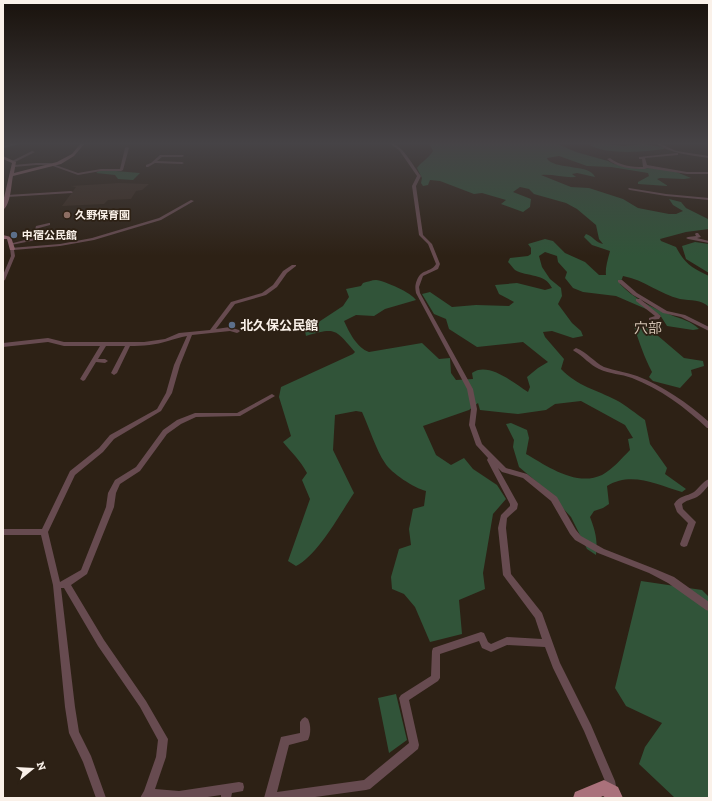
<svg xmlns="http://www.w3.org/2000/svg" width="712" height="801" viewBox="0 0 712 801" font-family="'Zilla Slab','Noto Sans JP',serif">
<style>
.education{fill:#3b2c21}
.green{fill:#315439}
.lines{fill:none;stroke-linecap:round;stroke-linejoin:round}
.stream{stroke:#194a4b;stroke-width:1}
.street{fill:#674b50;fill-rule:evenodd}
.secondary{fill:#8d6169;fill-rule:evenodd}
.primary{fill:#aa717b;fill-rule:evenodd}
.education-dot{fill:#8d6e63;stroke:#2d2115;stroke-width:1.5}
.service-dot{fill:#5c6f8a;stroke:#2d2115;stroke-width:1.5}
.labels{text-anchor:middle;stroke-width:3.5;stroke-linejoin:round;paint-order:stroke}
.far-poi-label{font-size:11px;font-weight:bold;fill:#faf1e9;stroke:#2d2115;text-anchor:start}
.poi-label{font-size:13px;font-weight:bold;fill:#faf1e9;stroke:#2d2115;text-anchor:start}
.neighbourhood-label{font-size:14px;fill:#d0c0b0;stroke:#2d2115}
</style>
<rect width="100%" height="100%" fill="#2d2115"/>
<path class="education" d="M119,183L149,184L142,190L136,191L131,199L108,200L104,204L62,206L76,187L70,186Z"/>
<path class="green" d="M429,143H555L576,152L608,161L614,164L638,169L649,168L674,171L691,178L684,179L660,178L657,179L668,186L638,184V182L649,176L648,173L611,167L587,166L559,156L547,158L548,160C559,170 590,164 595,177L577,173L572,174L576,177C565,178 553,174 541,175L571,187L589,188L623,199L638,208L669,214H676L683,211L673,205L669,199L681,202L686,208L708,219L709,229L686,232L660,239L661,241L676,247C685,264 692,268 709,276V307C701,299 691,301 680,299C659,294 645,280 623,276L620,284C633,298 652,308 671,315C681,319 691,321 699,329L693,330L667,326L660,315L616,296L583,292L573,288L565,278L567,272L558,262L557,256L545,252L539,256L542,267L550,279L561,288L562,296L558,304L572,323L581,331L583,336L573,338L552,331L543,332L545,337L564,359L561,369C577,386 597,390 616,400C626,405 636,414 645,420L650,444L667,468L665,474L686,489L682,492C657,485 632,471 607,486L609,504L603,508L594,511L590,517C595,530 598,540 596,555L587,549L571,517L544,488L519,467L513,447L514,440L506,424L511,423L527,430L529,438L526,454C547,466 576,487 602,475C613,469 621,459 630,450L628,439L633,438L625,425L581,401L555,404L546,410L518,414L480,410L478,403L469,410L423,426L436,455L451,465L464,458L473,469L497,485L506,499L493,514L483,573L485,589L459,600L462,634L430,642L415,607L404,594L392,589L391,577L399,549L411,545L409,529L413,509L424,506L426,491C414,488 391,473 385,463C376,450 369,427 362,412L356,411L335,415L333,450L354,493C340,514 318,555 296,566L288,561L310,499L302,480L307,473C300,460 292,453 283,442L291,436L279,397L281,387L353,354L355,352C335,329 336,327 306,336L305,331L343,306L349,297L346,289L361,286L363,283C367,282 372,280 376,280C385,281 412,293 416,300L385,309L374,316L356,315L344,321C349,332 357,348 369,352L422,343L439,359L450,358L451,373L456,380L473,379L472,373C488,361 514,383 528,392L530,387L527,377L538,368L548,362L523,342L477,347L449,329L446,319L434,314L422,294L430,292L452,307L476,305L509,306L514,302L499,294L495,285L517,283L545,290L552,288C545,273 527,277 515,270C513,268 510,264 508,262L510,258L528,256L531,254V248L528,244L545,239L553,241L565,253L585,262L599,275H606C605,268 608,259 610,251L592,245L584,237L586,234C593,236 596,243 603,244L599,239L596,225L577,209L566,203L534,194L529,189L520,187L513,192L531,199L530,207L523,212L501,204L506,200L482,193L474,194L440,181L430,180L428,185L423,186L421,183L422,178L417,168C422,161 428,159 433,151Z
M596,143L624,146L645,144L665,148L664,149C645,152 606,155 590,145Z
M100,170H104L140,173L133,180L118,179L115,175L96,173Z
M695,242L709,244V273L686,259L682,246Z
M636,322L656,324L663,328L657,335L684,358L703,361L704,366L691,370L692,375L680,388L653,381L649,377L652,372C644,357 639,341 633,324Z
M641,581L702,590L709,597V798H675L639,764L645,747L662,723L626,706L615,688Z
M396,694L407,740L389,753L378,698Z"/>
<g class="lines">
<path class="stream" d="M3,148L22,143"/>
<path class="street" d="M14,143H21L3,148V146Z
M389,143C402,143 413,166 421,176L416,186L423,235L432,244L440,264L438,269L423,276L419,287L420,293L473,389L477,409L475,425L482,444L506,468L527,474L557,497L576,530L581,536L604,549L655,569L674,577L709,602V611L706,610L668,583L649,573L598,553L575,540L570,534L551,501L523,478L502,472L498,468L518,504L517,509L507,518L506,528L511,574L542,613L560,663L591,725L615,781L617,791L616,795L612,796L608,795L605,781L584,731L553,668L545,647L507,645L491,652L482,648L479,641L440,654V678L438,681L409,700L419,745L418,749L370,789L366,790L308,798H264L281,737L300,733V722L302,719L305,717L308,719C311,725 311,734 308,740L289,745L277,792L364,780L409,743L399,698L401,695L431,676L432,651L433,648L481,632L484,633L488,642L491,644L507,637L542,639L535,618L503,575L498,528L501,515L510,506V504L487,460L488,458L476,445L469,425L471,409L467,389L416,293C415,288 415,285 417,280C422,268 431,273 436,264L428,244L419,235L412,186L417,176L399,150Z
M655,143H659L676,151L709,156V158C690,155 671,154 655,143Z
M127,147L129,148L123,170L121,171H101L78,175L50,165H36L14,167L12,166L14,165L36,163H50L78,173L101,169H120L125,148Z
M32,151L35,152L15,162L12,161Z
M677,153H678V155L645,158L647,165L687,172H709V174H687L647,168L645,169C632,169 617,168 607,159L610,158C620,166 632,167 643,167L642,159H639V157Z
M160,155H183L184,156L182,157H162L157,161L182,162L184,163L182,164L155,163L148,167H146V165L151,163Z
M629,188L666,194L709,198V200L666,196L630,190L628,189Z
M71,191L73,192L72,193L7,197L5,196L7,195Z
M191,200L194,201L161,220L94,240L60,246L14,250L15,256L5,280L3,281V275L11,256L10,248L60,244L92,238L159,218Z
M49,223H50V225L39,228L36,240L11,245L9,244L33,238L36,226Z
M696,233H698L701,237L697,238L709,241V243L688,239L686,238L688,237L696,236L695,234Z
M292,265H296V266L287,273L277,287L266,295L235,304L216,329L230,327L239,330L240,331L239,332L237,333L230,331L192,335L180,365L172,393L161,411L114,439L103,452L75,475L48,532L60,582L81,570L106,507L108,493L115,480L136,467L163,430L177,420L195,413H237L270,395L272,394L275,396L240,416L196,417L181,424L167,434L140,471L120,484L116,493L114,507L87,574L71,585L104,640L146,701L168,739L166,757L155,789L179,791L239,782L243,783L244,787L243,791L232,793L231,798H221V795L201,798H140L144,791L156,757L158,740L140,707L98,646L64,588H61L75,707L79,732L91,756L106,798H96L83,762L69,733L65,707L53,585L41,535H3V529H42L70,471L99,448L110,435L157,409L166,393L174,365L187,336C180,337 175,339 168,341C156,345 143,346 130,346L117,373L114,375L111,373L125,346H106L98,359H105L108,361L105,363L96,362L85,380L83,381L80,379L100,346H64L48,342L3,347V343L48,338L64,342H144L165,339L179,333L210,330L231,302L262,293L273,285L283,271Z
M618,280H622L637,293L667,311L685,315L709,327V331L681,317L663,313L640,299L661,316L659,319L649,320V318L655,316L636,301V299H640L633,295L618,282Z
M576,348C587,352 594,362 604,367C615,371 626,372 637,376C663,386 688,403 709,422V428H707C685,407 660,389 632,378C621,374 610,374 599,369C590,365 583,356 574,351L573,350Z
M709,479V485C705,489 702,494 697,497C691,500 686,500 682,504L683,509L696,522L687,546L684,547L681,546L680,544L688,523L677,512L674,504C680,495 686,497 694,492C699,488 702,482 709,479Z"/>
<path class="secondary" d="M81,143H85L74,156L61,164L13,176C11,185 11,204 3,210V202L12,163L3,159V156L16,162L14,173L57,162L72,154Z
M3,235L11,237L15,249L14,250H10L7,239H3Z"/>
<path class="primary" d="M604,780L618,787L623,798H606L603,796L599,798H573L575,792Z"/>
</g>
<linearGradient id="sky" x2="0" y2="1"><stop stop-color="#19120c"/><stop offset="0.56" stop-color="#464346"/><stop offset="1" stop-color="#464346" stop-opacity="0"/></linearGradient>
<rect width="712" height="256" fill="url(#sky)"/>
<circle class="education-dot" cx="67" cy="215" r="4"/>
<g class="service-dot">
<circle cx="14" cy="235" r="4"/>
<circle cx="232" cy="325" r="4"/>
</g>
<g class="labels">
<g class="far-poi-label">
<text x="75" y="219">久野保育園</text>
<text x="22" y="239">中宿公民館</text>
</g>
<g class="poi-label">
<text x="240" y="330">北久保公民館</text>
</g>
<g class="neighbourhood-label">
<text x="648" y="333">穴部</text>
</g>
</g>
<rect width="712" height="801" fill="none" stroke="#faf1e9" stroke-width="8"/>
<g transform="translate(32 769) rotate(72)" stroke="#2d2115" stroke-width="3" paint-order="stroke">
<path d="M0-3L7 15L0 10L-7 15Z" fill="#faf1e9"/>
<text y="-6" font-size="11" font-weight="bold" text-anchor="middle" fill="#faf1e9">N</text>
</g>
</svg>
